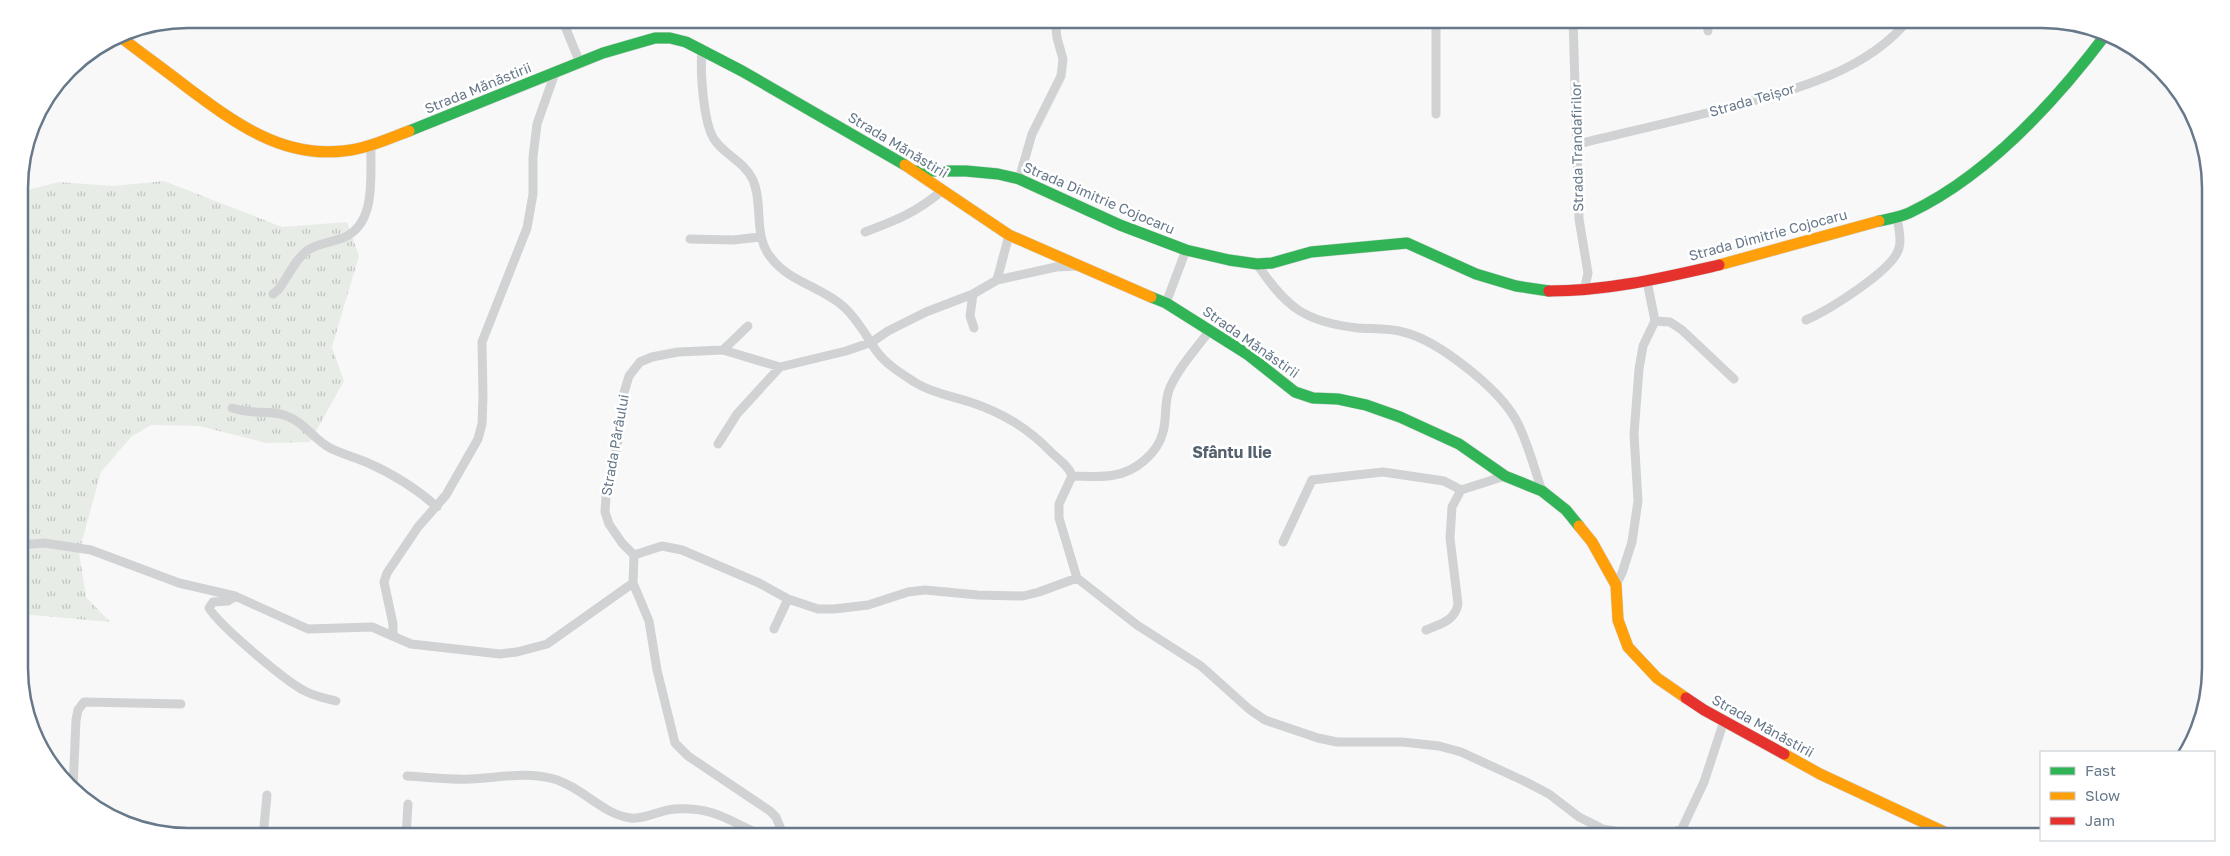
<svg xmlns="http://www.w3.org/2000/svg" width="2230" height="856" viewBox="0 0 2230 856" font-family="'Golos Text',sans-serif">
<style>
.grass{fill:url(#grass-tufts)}
.lines{fill:none;stroke-linecap:round;stroke-linejoin:round}
.fast-casing{stroke:#d3d5d7;stroke-width:12}
.slow-casing{stroke:#d3d5d7;stroke-width:12}
.jam-casing{stroke:#d3d5d7;stroke-width:12}
.street{stroke:#d1d2d3;stroke-width:9}
.fast{stroke:#30b455;stroke-width:11}
.slow{stroke:#ff9f0a;stroke-width:11}
.jam{stroke:#e5322d;stroke-width:11}
.labels{text-anchor:middle;stroke-width:5;stroke-linejoin:round;paint-order:stroke}
.street-label{font-size:14px;fill:#67788a;stroke:#fff}
.quarter-label{font-size:16px;font-weight:bold;fill:#55616e;stroke:#fff}
.rim{fill:none;stroke:#67788a;stroke-width:2.5}
</style>
<defs>
<pattern id="grass-tufts" width="24" height="20" patternUnits="userSpaceOnUse" patternTransform="scale(1.25)"><rect width="24" height="20" fill="#e8ece6"/><path d="M3 7l-1-3M5 7V3M7 7l1-3M15 17l-1-3M17 17v-4M19 17l1-3" fill="none" stroke="#c0c4c0"/></pattern>
</defs>
<rect width="100%" height="100%" fill="#f8f8f8"/>
<path class="grass" d="M164,181L282,227L347,222L359,256L332,347L344,381L310,442L267,443L199,426L151,425L131,437L101,472L79,552L86,597L110,622L21,614L19,192L59,182L113,186Z"/>
<g class="lines">
<g class="fast-casing">
<path id="fast" d="M409,131L603,53L655,38H670L686,42L742,71L905,165
M916,171H966L998,174L1019,179L1120,225L1186,250L1229,260L1257,264L1272,263L1311,252L1407,243L1476,274L1516,286L1549,291
M1879,221C1889,219 1900,217 1909,213C1988,176 2055,102 2107,33
M1151,297L1166,303L1247,354L1295,392L1313,398L1338,399L1366,405L1400,417L1459,444L1505,476L1542,491L1566,510L1579,526"/>
</g>
<g class="slow-casing">
<path id="slow" d="M118,35C141,53 165,70 188,88C235,123 282,158 343,151C366,149 387,139 409,131
M905,165L1009,235L1151,297
M1719,265L1879,221
M1579,526L1592,542L1616,585L1618,620L1628,647L1657,678L1686,698
M1784,754L1820,774L1955,837"/>
</g>
<g class="jam-casing">
<path id="jam" d="M1549,291C1608,291 1662,278 1719,265
M1686,698L1704,710L1784,754"/>
</g>
<path class="street" d="M562,19L580,63
M1573,19L1579,219L1588,273L1584,291
M1707,19L1708,31
M702,49C700,69 703,122 714,139C724,155 745,162 753,180C764,205 752,236 772,259C790,282 822,287 844,307C857,319 866,335 875,349C885,364 902,374 916,383C932,393 952,396 970,402C1003,413 1028,428 1052,453C1059,460 1069,466 1072,476C1085,476 1100,478 1114,475C1135,472 1158,453 1163,432C1167,418 1164,404 1169,390C1178,368 1196,349 1210,330
M1436,114V19
M1578,144C1627,132 1677,121 1726,108C1790,91 1866,73 1909,19
M1019,179L1032,134L1061,76L1063,59L1057,38L1055,19
M865,232C897,220 917,212 943,190
M690,239L733,240L760,237
M1257,264C1286,307 1304,322 1358,328C1373,329 1389,328 1403,332C1438,340 1499,389 1516,420C1528,442 1534,468 1542,491
M997,280L1009,235
M1647,281L1655,321
M273,294L278,290C288,277 295,259 308,250C318,243 334,242 345,237C377,222 370,175 371,146
M973,294L970,316L974,328
M1166,303L1186,250
M1806,320C1827,311 1894,270 1899,248C1902,238 1898,226 1897,217
M1655,321L1670,322L1682,330L1734,379
M723,350L748,326
M232,408C252,415 267,410 284,415C304,421 313,439 330,448C342,454 354,457 366,462C391,473 416,488 437,507
M718,444L737,414L780,367
M1072,476L1059,504V518L1077,578L1137,625L1201,666L1249,709L1265,720L1318,738L1337,742H1402L1439,746L1461,752L1524,781L1549,794L1579,817L1603,829L1636,835L1654,836L1681,830
M1283,542L1312,480L1383,472L1444,481L1461,490
M21,545L44,543L91,550L179,583L235,596L308,629L372,627L411,644L500,654L517,652L547,644L633,583L634,555
M634,555L622,543L609,524L605,512L606,496L618,441L623,396L629,376L640,362L652,357L678,352L723,350L780,367L846,351L872,342L888,331L926,312L973,294L997,280L1056,267L1078,266
M634,555L662,546L682,550L759,583L788,599L818,609H834L868,605L908,592L925,590L978,595L1023,596L1039,592L1077,578
M633,583L649,621L657,670L675,743L688,756L770,811L776,817L784,837
M1616,585L1622,573L1632,542L1638,501L1634,434L1639,369L1643,346L1655,321
M235,596L228,601L213,602L209,608C220,626 283,679 303,690C313,696 324,698 336,701
M774,629L788,599
M1426,630C1440,624 1455,621 1458,604L1450,538L1452,507L1461,490L1505,476
M393,636V624L384,582L387,573L418,527L446,495L478,439L482,424L483,396L482,342L527,228L533,194V157L537,124L555,73
M407,776C428,777 450,780 471,779C500,778 525,771 554,779C582,787 603,815 631,818C645,820 659,810 675,809C720,807 729,823 767,837
M73,788L76,720L78,710L84,702L181,704
M1679,835L1704,782L1724,721
M263,837L267,795
M406,837L408,804"/>
<use href="#fast" class="fast"/>
<use href="#slow" class="slow"/>
<use href="#jam" class="jam"/>
</g>
<g class="labels">
<g class="street-label">
<text transform="translate(478 88) rotate(-22)" y="5">Strada Mănăstirii</text>
<text transform="translate(1752 100) rotate(-16)" y="5">Strada Teișor</text>
<text transform="translate(898 145) rotate(31)" y="5">Strada Mănăstirii</text>
<text transform="translate(1577 147) rotate(-91)" y="5">Strada Trandafirilor</text>
<text transform="translate(1099 198) rotate(23)" y="5">Strada Dimitrie Cojocaru</text>
<text transform="translate(1768 235) rotate(-15)" y="5">Strada Dimitrie Cojocaru</text>
<text transform="translate(1251 342) rotate(35)" y="5">Strada Mănăstirii</text>
<text transform="translate(615 445) rotate(-80)" y="5">Strada Pârâului</text>
<text transform="translate(1763 726) rotate(29)" y="5">Strada Mănăstirii</text>
</g>
<g class="quarter-label">
<text x="1232" y="458">Sfântu Ilie</text>
</g>
</g>
<path d="M0 0H2230V856H0ZM188 28H2042A160 160 0 0 1 2202 188V668A160 160 0 0 1 2042 828H188A160 160 0 0 1 28 668V188A160 160 0 0 1 188 28Z" fill="#fff" fill-rule="evenodd"/>
<path class="rim" d="M188 28H2042A160 160 0 0 1 2202 188V668A160 160 0 0 1 2042 828H188A160 160 0 0 1 28 668V188A160 160 0 0 1 188 28Z"/>
<rect x="2040" y="751" width="175" height="90" fill="#ffffff" stroke="#c2c9d0"/>
<rect x="2050" y="767" width="25" height="8" fill="#30b455" stroke="#c2c9d0"/>
<text x="2085" y="776" font-size="15" fill="#67788a">Fast</text>
<rect x="2050" y="792" width="25" height="8" fill="#ff9f0a" stroke="#c2c9d0"/>
<text x="2085" y="801" font-size="15" fill="#67788a">Slow</text>
<rect x="2050" y="817" width="25" height="8" fill="#e5322d" stroke="#c2c9d0"/>
<text x="2085" y="826" font-size="15" fill="#67788a">Jam</text>
</svg>
